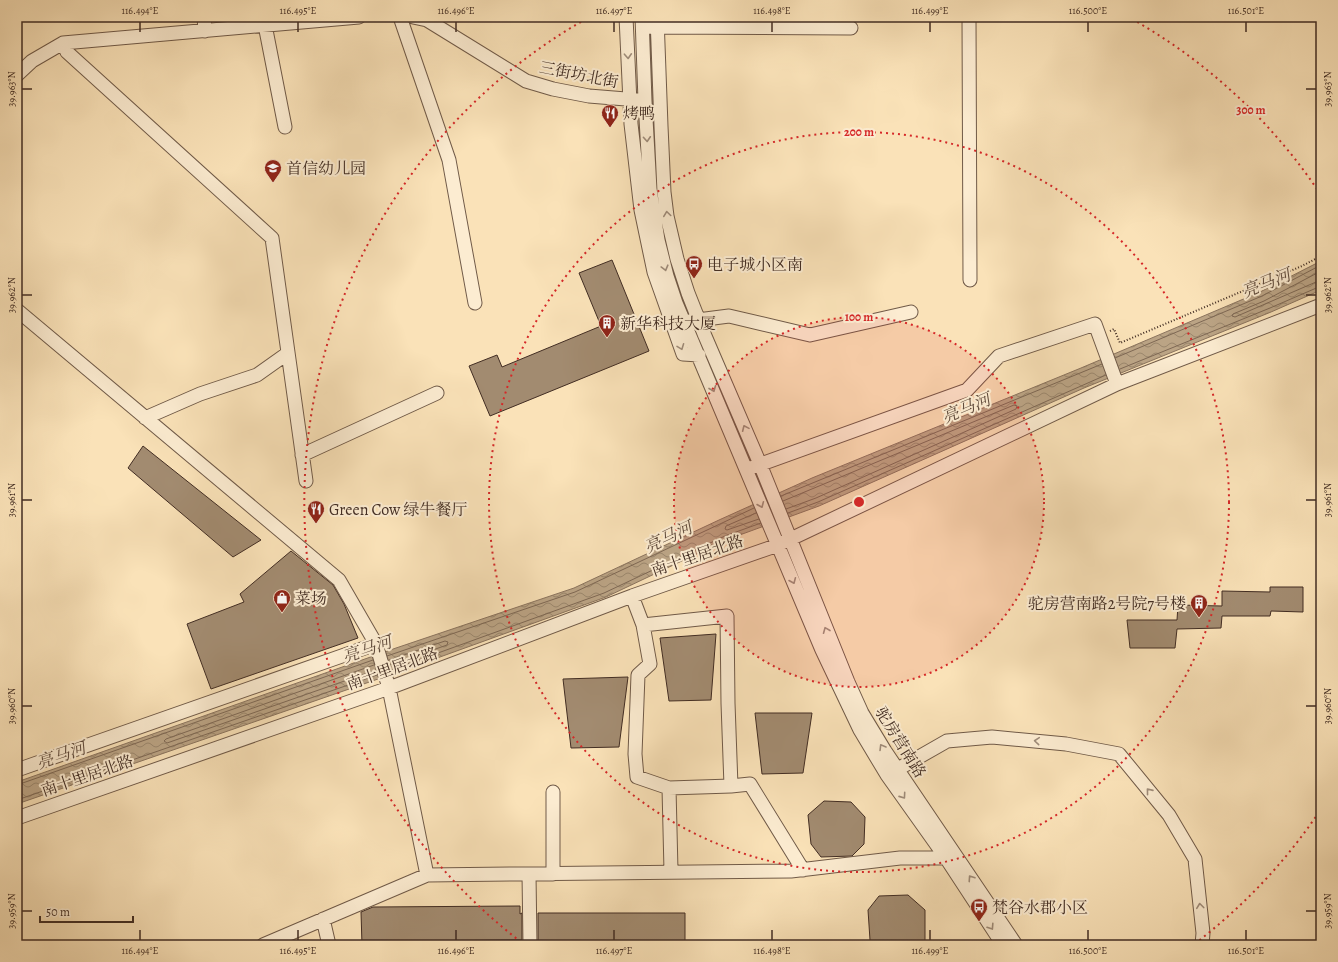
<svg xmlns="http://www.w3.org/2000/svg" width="1338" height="962" viewBox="0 0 1338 962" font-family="Alegreya,'Noto Serif SC',serif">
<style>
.water{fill:url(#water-waves);stroke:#8b745e}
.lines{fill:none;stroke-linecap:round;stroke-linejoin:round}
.shore{stroke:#7e6854;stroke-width:1}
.building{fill:#a28b70;stroke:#422d23}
.minor-casing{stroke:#705a48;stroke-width:15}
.path{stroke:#422d23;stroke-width:2;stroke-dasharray:1 2;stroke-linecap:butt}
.minor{stroke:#fcecd1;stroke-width:13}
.oneway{stroke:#9f8c7a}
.ticks{fill:none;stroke:#422d23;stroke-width:1.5}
.ring{fill:none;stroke:#d62828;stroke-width:2;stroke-dasharray:2 4}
.labels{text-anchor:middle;stroke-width:4;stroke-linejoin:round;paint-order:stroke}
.street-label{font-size:16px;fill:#422d23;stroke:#fcecd1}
.poi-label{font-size:16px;fill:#422d23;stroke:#fcecd1;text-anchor:start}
.water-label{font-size:17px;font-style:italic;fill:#604b3c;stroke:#fcecd1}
.centre{fill:#d62828;stroke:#fcecd1;stroke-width:2}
.ring-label{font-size:12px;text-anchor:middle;font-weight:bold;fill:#d62828;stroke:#fcecd1;stroke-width:4;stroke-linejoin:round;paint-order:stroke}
.neatline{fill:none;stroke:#422d23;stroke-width:1.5}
.ticks-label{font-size:10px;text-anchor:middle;fill:#422d23}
</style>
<defs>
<pattern id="water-waves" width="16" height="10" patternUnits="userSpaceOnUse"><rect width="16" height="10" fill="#bba485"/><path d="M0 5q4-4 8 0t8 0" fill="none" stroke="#9a866c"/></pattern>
</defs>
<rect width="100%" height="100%" fill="#fae2b8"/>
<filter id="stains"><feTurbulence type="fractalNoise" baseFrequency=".005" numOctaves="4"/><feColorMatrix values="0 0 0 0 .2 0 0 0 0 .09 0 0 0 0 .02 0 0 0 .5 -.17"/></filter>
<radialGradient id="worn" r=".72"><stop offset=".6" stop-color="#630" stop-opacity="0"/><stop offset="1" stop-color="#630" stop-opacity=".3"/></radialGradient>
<path class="water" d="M1321,261V290L1271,312L1084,388L819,506L726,540L606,597L404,670L17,804V782L396,648L574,588L719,520L812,478L1081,368L1260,292Z"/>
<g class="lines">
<path class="shore" d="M1321,271L1264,301L1233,314L1232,316L1235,317L1316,282L1321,281
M1115,358L1262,296L1321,265
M1120,369L1270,308L1321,286
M781,496L1102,364
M783,501L1014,405L1017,406L1016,409L816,498L786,509
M756,513L726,526L725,529L727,530L759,519
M788,513L818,502L1106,375
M387,656L575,592L754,508
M389,660L445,641L448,642L447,645L390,665
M374,665L166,739L164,741L167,743L376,670
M391,670L604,593L725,536L761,523
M17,785L373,660
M17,800L377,675"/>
</g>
<path class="building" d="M612,260L649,351L490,416L469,366L497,355L502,367L601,326L579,273Z
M143,446L261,540L233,557L128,468Z
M291,551L333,585L344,604L358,638L211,689L187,624L244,602L240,594Z
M1270,587H1303V612L1271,611L1270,616H1222L1221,628L1177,629L1175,648H1130L1127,620H1177L1178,605L1222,606V591L1270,592Z
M716,634L711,700L669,701L660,638Z
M628,677L619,747L571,748L563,679Z
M755,713H812L803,773L762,774Z
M824,801L851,802L865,817L864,844L852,856L821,857L811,844L808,815Z
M908,895L925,910V940L920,945H875L870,940L868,910L879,896Z
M520,906V914L522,913V940L400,941V945H362L361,912L373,907Z
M538,913H685V942H574V945H538Z"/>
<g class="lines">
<g class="minor-casing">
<path id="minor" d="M204,17L205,31
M400,17L449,160L475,303
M413,17L427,20L526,81L553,89L589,96L638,100
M626,17L631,124L641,210L654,272L683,354L699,355
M642,17L645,101L650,189L658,240L667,276L676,303L822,650L860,730L887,775L946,858L1003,945
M657,17L661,126L664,192L667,216L677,259L688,293L705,336L760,464L848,682L862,713L885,751L1016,945
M969,17L970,280
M265,25L285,127
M649,27L851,28
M63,43L67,52L272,238L306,481
M17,75L32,61L63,43L359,17
M17,310L339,580L376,644L389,688L427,875
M690,321L729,316L810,335L911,312
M145,418L200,394L257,375L288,353
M302,455L437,393
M753,467L967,390L999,356L1095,324L1117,384
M632,596L643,625L727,616L728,703L731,786L750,784L803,870
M643,625L650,664L638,675L635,754L637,777L669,788L731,786
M17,770L376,644
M891,773L947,741L992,737L1066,744L1119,754L1169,815L1195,859L1203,933L1202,945
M669,788L671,871
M553,792V874
M17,818L389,688L632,596L778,545L1117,384L1321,305
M529,874L530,945
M323,919L329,945
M263,945L427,875L791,871L900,858H946"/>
</g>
<path class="path" d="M1110,331L1114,329L1120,343L1302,266L1321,256"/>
<use href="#minor" class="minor"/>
</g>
<defs><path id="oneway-chevron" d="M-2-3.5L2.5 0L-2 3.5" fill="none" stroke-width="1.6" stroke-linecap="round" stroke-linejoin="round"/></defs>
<g class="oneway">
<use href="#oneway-chevron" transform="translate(628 56) rotate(87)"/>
<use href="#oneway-chevron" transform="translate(647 139) rotate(86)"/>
<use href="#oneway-chevron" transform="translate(667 214) rotate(-98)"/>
<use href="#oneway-chevron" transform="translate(665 268) rotate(75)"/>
<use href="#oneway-chevron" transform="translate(681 347) rotate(69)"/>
<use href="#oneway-chevron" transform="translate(713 389) rotate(68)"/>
<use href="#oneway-chevron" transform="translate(745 428) rotate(-114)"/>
<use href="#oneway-chevron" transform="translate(761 505) rotate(67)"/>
<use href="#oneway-chevron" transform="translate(793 581) rotate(67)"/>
<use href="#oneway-chevron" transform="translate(826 630) rotate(-112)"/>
<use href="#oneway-chevron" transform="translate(1037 741) rotate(-175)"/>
<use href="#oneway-chevron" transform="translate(882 747) rotate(-121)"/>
<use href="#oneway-chevron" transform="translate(1149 791) rotate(-129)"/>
<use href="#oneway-chevron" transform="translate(903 796) rotate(55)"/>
<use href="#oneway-chevron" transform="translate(971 878) rotate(-124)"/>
<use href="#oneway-chevron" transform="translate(1200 906) rotate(-97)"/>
<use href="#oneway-chevron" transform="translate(991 927) rotate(57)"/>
</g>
<path class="ticks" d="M140,22V32M298,22V32M456,22V32M614,22V32M772,22V32M930,22V32M1088,22V32M1246,22V32M22,89H32M1306,89H1316M22,295H32M1306,295H1316M22,500H32M1306,500H1316M22,706H32M1306,706H1316M22,911H32M1306,911H1316M140,930V940M298,930V940M456,930V940M614,930V940M772,930V940M930,930V940M1088,930V940M1246,930V940"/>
<circle cx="859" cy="502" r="185" fill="#d62828" fill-opacity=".12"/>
<g class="ring">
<circle cx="859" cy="502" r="185"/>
<circle cx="859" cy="502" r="370"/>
<path d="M1319 812A555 555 0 0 1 1197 942M521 942A555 555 0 0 1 586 19M1132 19A555 555 0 0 1 1319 192"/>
</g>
<defs>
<g id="restaurant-pin" transform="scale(0.9)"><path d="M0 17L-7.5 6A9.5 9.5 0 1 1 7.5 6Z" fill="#8f2418" stroke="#fcecd1"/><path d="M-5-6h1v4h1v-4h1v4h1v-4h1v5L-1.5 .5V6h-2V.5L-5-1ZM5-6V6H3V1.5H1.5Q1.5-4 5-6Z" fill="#fff"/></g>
<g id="school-pin" transform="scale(0.9)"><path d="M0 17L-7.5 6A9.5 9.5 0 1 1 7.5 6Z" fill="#8f2418" stroke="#fcecd1"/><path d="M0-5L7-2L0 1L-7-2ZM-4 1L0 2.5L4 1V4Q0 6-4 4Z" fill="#fff"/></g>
<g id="bus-pin" transform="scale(0.9)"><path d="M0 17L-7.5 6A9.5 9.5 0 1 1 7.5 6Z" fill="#8f2418" stroke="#fcecd1"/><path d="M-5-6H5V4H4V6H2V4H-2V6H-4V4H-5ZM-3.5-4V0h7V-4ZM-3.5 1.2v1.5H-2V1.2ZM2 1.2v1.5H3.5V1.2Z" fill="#fff"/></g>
<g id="building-pin" transform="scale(0.9)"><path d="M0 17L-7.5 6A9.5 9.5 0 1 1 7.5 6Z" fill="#8f2418" stroke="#fcecd1"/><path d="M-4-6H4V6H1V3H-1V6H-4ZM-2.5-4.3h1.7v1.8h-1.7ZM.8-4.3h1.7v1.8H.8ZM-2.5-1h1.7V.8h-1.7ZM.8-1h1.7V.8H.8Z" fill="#fff"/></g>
<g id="shop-pin" transform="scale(0.9)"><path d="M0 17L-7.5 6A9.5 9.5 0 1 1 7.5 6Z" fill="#8f2418" stroke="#fcecd1"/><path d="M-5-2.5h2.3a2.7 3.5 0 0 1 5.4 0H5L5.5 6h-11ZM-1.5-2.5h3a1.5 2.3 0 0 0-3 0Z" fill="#fff"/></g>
</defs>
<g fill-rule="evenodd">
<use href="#restaurant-pin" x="610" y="113"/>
<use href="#school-pin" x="273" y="168"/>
<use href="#bus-pin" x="694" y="264"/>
<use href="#building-pin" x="607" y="323"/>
<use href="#restaurant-pin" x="316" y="509"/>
<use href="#shop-pin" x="282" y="598"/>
<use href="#building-pin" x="1199" y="603"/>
<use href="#bus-pin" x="979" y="907"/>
</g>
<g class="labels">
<g class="street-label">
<text transform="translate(579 74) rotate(11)" y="6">三街坊北街</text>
<text transform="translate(697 555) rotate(-19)" y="6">南十里居北路</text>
<text transform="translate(392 668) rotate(-20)" y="6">南十里居北路</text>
<text transform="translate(901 742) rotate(58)" y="6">驼房营南路</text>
<text transform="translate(87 775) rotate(-19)" y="6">南十里居北路</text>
</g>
<g class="poi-label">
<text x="623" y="119">烤鸭</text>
<text x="286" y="174">首信幼儿园</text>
<text x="707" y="270">电子城小区南</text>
<text x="620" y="329">新华科技大厦</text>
<text x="329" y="515">Green Cow 绿牛餐厅</text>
<text x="295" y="604">菜场</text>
<text x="1186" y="609" text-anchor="end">驼房营南路2号院7号楼</text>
<text x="992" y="913">梵谷水郡小区</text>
</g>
<g class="water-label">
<text transform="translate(1266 283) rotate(-22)" y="6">亮马河</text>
<text transform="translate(966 408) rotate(-23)" y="6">亮马河</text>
<text transform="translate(668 537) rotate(-25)" y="6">亮马河</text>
<text transform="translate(367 649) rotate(-19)" y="6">亮马河</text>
<text transform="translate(61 755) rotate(-19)" y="6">亮马河</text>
</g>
</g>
<circle cx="859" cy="502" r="6" class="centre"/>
<g class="ring-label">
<text x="1251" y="114">300 m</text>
<text x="859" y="136">200 m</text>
<text x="859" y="321">100 m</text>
</g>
<rect width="1338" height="962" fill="none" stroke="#fae2b8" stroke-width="44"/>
<path d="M40 916v6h93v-6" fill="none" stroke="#422d23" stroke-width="2"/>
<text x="46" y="916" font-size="12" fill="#422d23" stroke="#fcecd1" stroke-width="3" paint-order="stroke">50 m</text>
<rect x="22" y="22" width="1294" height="918" class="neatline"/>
<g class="ticks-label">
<text x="140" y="14">116.494°E</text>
<text x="298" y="14">116.495°E</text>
<text x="456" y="14">116.496°E</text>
<text x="614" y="14">116.497°E</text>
<text x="772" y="14">116.498°E</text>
<text x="930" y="14">116.499°E</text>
<text x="1088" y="14">116.500°E</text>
<text x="1246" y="14">116.501°E</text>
<text transform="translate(11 89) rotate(-90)" y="4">39.963°N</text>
<text transform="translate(1327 89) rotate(-90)" y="4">39.963°N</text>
<text transform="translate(11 295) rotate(-90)" y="4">39.962°N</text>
<text transform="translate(1327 295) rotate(-90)" y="4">39.962°N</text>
<text transform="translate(11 500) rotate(-90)" y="4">39.961°N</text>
<text transform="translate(1327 500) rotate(-90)" y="4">39.961°N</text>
<text transform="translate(11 706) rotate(-90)" y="4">39.960°N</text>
<text transform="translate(1327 706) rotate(-90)" y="4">39.960°N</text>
<text transform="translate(11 911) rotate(-90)" y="4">39.959°N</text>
<text transform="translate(1327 911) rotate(-90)" y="4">39.959°N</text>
<text x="140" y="954">116.494°E</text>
<text x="298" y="954">116.495°E</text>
<text x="456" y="954">116.496°E</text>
<text x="614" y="954">116.497°E</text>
<text x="772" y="954">116.498°E</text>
<text x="930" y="954">116.499°E</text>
<text x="1088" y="954">116.500°E</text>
<text x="1246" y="954">116.501°E</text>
</g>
<rect width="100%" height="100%" filter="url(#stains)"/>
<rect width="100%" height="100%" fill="url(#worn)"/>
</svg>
